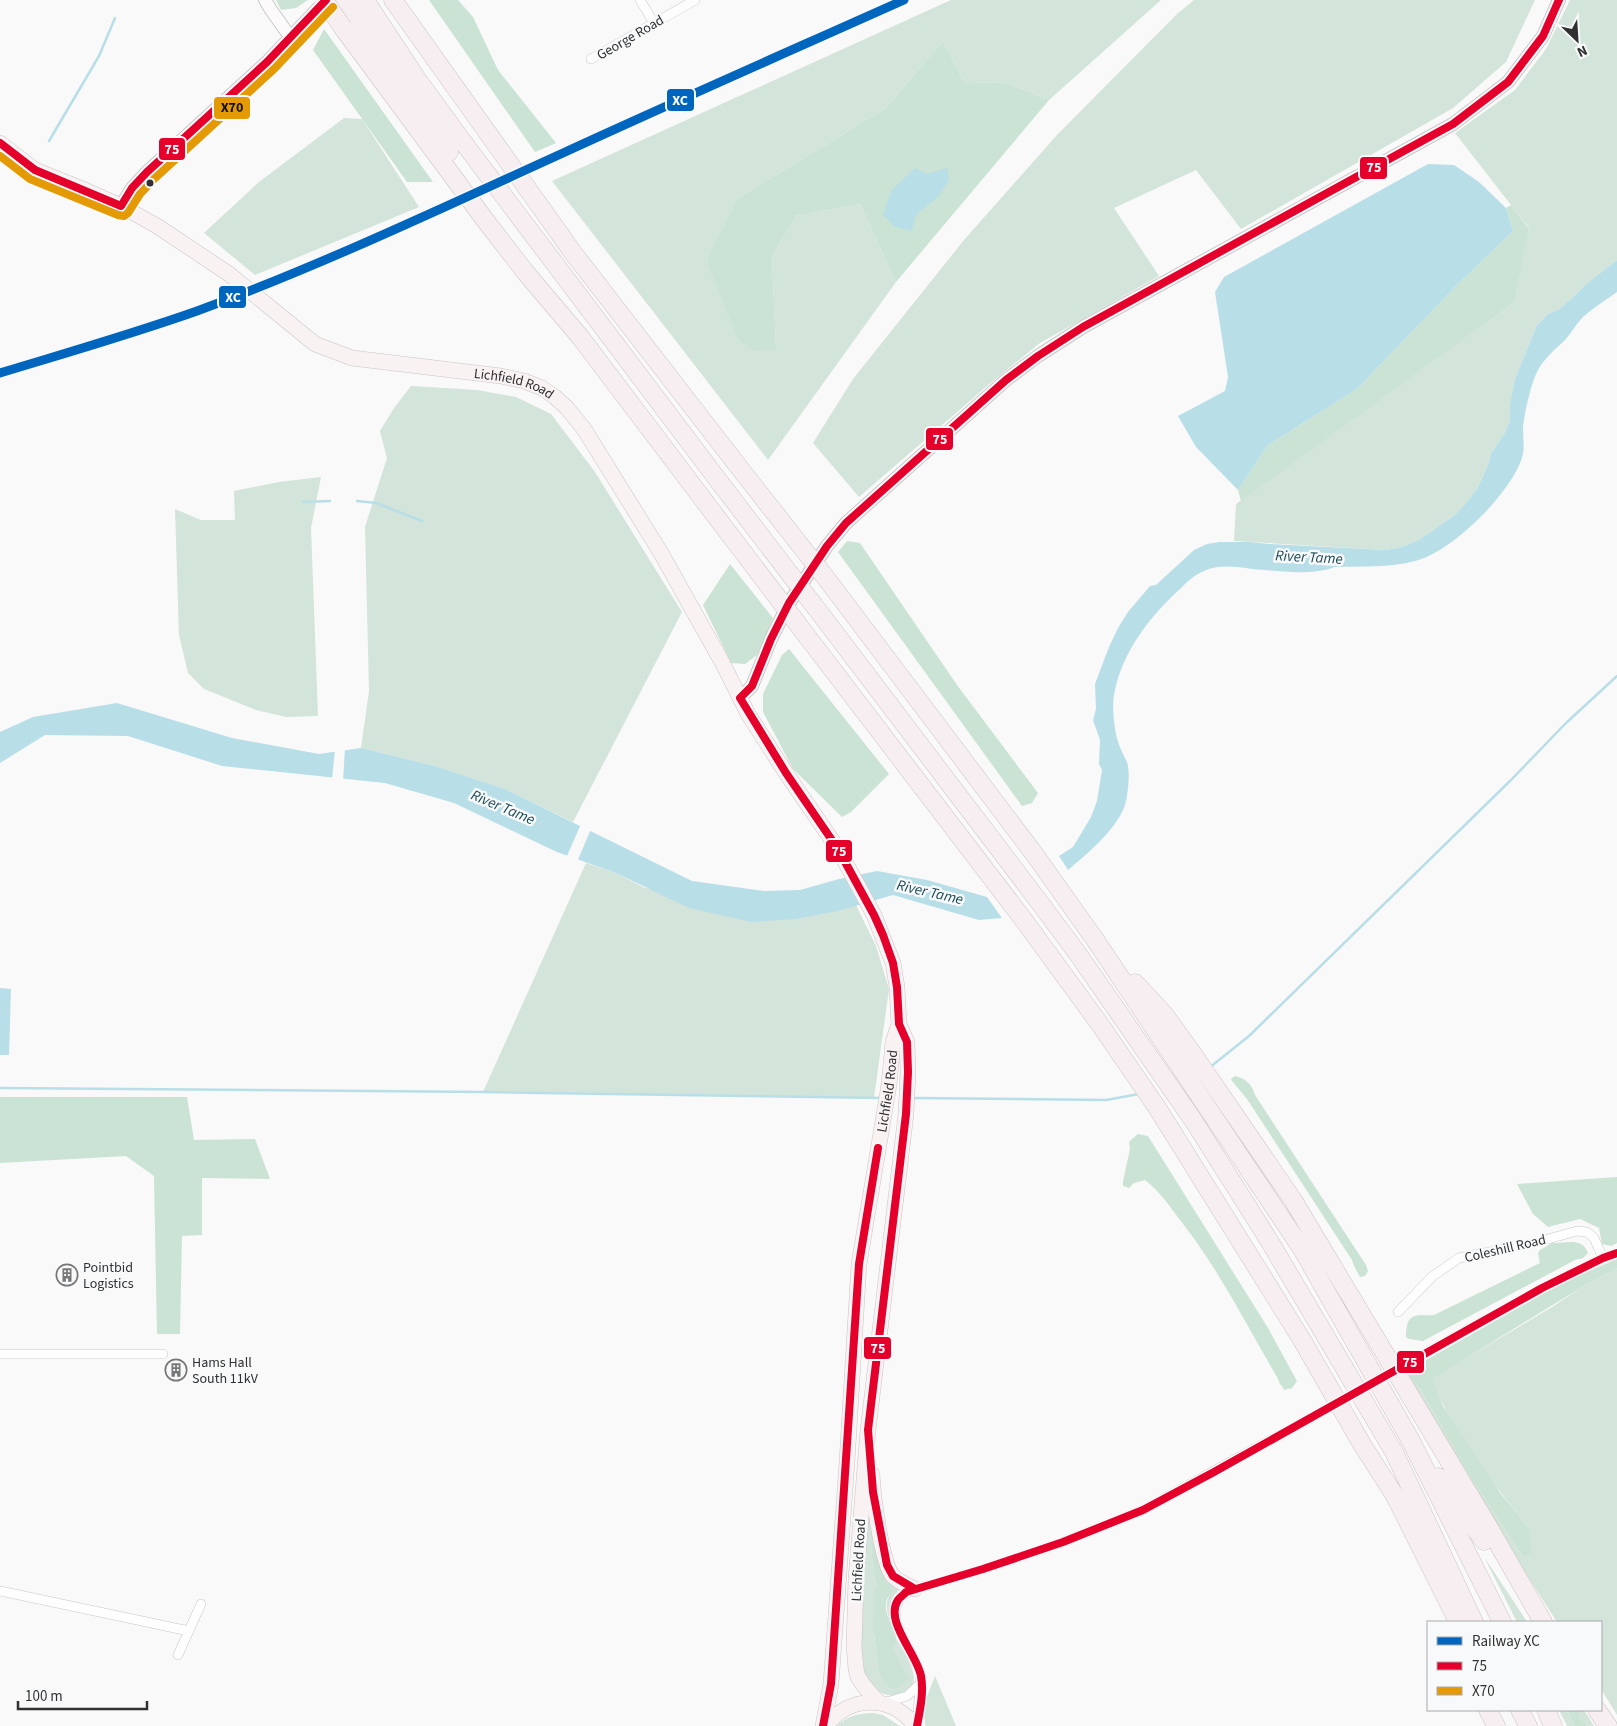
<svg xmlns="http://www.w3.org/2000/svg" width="1617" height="1726" viewBox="0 0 1617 1726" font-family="'Source Sans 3',sans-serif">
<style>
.green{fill:#d3e4da}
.forest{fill:#cae3d5}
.water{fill:#b8dee7}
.pier{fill:#f9f9f9}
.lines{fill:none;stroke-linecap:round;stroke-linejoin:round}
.stream{stroke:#b8dee7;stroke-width:2.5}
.minor-casing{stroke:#c8c8c8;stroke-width:10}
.secondary-casing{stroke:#c8c8c8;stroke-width:14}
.trunk-casing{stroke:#ccc4c5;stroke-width:16}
.motorway-casing{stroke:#ccc4c5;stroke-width:19}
.minor{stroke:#fefefe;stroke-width:9}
.secondary{stroke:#fcfafa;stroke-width:12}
.trunk{stroke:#f8f2f3;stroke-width:15}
.motorway{stroke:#f6eef0;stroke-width:18}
.minor-bridge-casing{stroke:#c8c8c8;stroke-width:10;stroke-linecap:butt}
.motorway-bridge-casing{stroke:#ccc4c5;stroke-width:19;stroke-linecap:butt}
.minor-bridge{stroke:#fefefe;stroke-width:9}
.motorway-bridge{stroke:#f6eef0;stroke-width:18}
.bus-1-casing{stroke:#f8f9fa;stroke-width:11}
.bus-2-casing{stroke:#f8f9fa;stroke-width:11}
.bus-1{stroke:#e4002b;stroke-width:8}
.bus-2{stroke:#e39a05;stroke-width:8}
.rail-1-casing{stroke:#f8f9fa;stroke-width:12}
.rail-1{stroke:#0065bd;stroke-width:9}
.bus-dot{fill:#313131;stroke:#f8f9fa;stroke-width:2}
.labels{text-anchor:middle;stroke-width:5;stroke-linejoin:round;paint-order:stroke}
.street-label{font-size:14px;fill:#313131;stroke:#f8f9fa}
.poi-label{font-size:14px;fill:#313131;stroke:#f8f9fa;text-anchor:start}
.water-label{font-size:15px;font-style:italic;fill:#194953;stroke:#f8f9fa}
.line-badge{stroke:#f8f9fa;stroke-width:2}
.badge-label{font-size:14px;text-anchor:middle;font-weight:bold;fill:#fff}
.pale-badge-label{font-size:14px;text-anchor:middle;font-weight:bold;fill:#111}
</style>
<rect width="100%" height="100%" fill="#f9f9f9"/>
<path class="green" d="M951,0H1161L1049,100L1006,83L964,82L943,41L886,108L738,198L776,349L772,256L796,216L860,204L896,282L768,460L552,181Z
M1194,0H1535L1506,62L1453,108L1241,229L1196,170L1114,208L1159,276L1040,343L993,381L859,497L813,443L853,379L964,240L1057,135L1177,14Z
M1570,0H1617V260L1585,285L1571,299L1558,310L1548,314L1537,325L1515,379L1510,403V420L1505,433L1491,453L1488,465L1477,489L1466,503L1455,515L1419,540L1402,547L1386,550L1234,541L1236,504L1515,302L1529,228L1455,133L1515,90L1546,49Z
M344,118L362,119L419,207L255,275L204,233L259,182Z
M411,386L477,390L516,397L551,414L595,472L682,612L573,822L505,789L435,766L361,748L369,691L365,527L387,458L380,431L394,408Z
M321,477L311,528L318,716L286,717L256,710L204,689L188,673L179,635L175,509L201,520H235L234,491L279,482Z
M586,863L616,873L645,888L838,911L856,905L876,946L889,989L874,1098L483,1092Z
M1617,1268V1715L1601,1689V1622H1557L1510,1549L1409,1377L1421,1390L1466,1470L1523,1557L1529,1528C1493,1484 1453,1431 1431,1379L1552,1307L1582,1287Z
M868,1492L883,1568L871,1544L873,1570L877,1587L873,1595L875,1611L874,1634L878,1671L893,1650L896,1638C901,1648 913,1666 914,1677C915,1700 885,1700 873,1687C867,1681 863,1671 862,1663L861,1598Z
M1484,1557L1522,1614L1527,1622H1517Z
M884,1572L902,1588C888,1597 890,1607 891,1624C886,1611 884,1601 893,1589Z
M935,1676L956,1726H926L925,1725L924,1704Z
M1559,1710H1568L1574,1726H1567Z
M1578,1710H1584L1594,1726H1587L1586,1723L1578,1719Z
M873,1713L883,1715L900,1726H837C847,1716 859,1713 873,1713Z"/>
<path class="forest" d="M276,0H308L296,8L281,10Z
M429,0H458L473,17L498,70L556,143L535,152Z
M324,29L433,182H407L313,50Z
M943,41L964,82L1006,83L1049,100L896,282L860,204L796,216L772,256L776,349L754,351L738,339L707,261L738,198L886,108Z
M1511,205L1529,229L1515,302L1241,501L1238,490L1267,446L1357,389L1457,285L1513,231L1506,208Z
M847,541L860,543L957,685L1038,793L1032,803L1022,806L838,552Z
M730,564L773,618L757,655L745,664L731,663L703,605Z
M789,649L889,774L851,812L842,817L793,769L763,712V694L782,655Z
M1235,1076C1245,1078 1252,1084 1255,1095L1366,1265L1368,1271L1365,1276L1360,1277L1354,1266L1352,1260L1247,1099L1232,1081L1231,1079Z
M0,1097H187L194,1140L255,1139L270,1179L202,1178V1235L182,1236L180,1334H157L154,1176L126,1156L0,1163Z
M1138,1134L1148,1136L1268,1328L1297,1381L1292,1388L1284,1390L1282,1386L1280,1384L1277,1377C1246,1324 1218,1268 1180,1220C1169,1205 1159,1191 1145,1180L1134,1183L1129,1188L1123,1186V1181L1130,1149L1129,1142L1132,1139Z
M1617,1177V1243L1611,1246L1602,1244L1599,1228L1580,1219L1548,1227L1533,1214L1517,1184Z
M1552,1243C1567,1243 1582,1237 1588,1253L1583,1258L1575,1260L1423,1341L1409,1339L1406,1337C1406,1311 1416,1316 1434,1315L1540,1263L1538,1253L1540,1250Z
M1617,1259V1268L1582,1287L1432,1379L1443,1406L1501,1494L1529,1528L1531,1553L1523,1557L1466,1470L1421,1390L1409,1377L1412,1368L1566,1281Z
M871,1543L875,1545L884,1572L893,1589C891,1595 887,1596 886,1603C884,1617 896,1626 896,1638C897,1641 894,1646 893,1650L909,1679L895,1689L889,1687L883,1680L878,1671L873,1623L875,1611L873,1595L874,1591L877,1587L873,1570Z
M1568,1710H1578L1579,1719L1586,1723L1587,1726H1574Z"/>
<path class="water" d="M1428,164L1454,165L1479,182L1506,208L1513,231L1457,285L1357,389L1267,446L1238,490L1196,447L1178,416L1225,391L1228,377L1215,292L1224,277Z
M915,168L927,174L947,168L949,180L938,197L916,215L912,231L895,227L883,215L891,191Z
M1617,260V292C1606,300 1593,308 1583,317C1576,324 1571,334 1564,341C1554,350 1543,360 1537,372C1531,384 1524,415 1523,428C1523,438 1525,448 1522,458C1510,494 1452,552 1415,561C1389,568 1361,566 1335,567C1313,576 1276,571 1252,569C1236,567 1219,564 1204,571C1194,575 1187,582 1180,589C1151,615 1123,651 1115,690C1112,702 1113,716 1115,728C1116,739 1121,750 1126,760C1131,768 1128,795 1125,805C1117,829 1087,854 1068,870L1059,856L1073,847L1091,817L1097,801L1102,770L1099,764L1100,740L1093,720L1096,709L1095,684L1109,647L1118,628L1128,612L1150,586L1156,585L1194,550L1207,544L1220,542H1249L1270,544L1386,550L1402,547L1419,540L1455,515L1466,503L1477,489L1488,465L1491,453L1505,433L1510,420V403L1515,379L1537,325L1548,314L1558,310L1571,299L1585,285Z
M117,703L232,738L319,754L361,748L435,766L505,789L692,881L764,891L800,890L839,879L877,871L927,880L987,897L1002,918L979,920L893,895L838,911L795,919L752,922L689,908L616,873L557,852L454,803L385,783L222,766L128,736L45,735L0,763V732L33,717Z
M0,988L11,989L9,1055H0Z"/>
<path class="pier" d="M345,748L343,781L332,780L335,749Z
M581,824L591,829L577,862L566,858Z"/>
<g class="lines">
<path class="stream" d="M49,141L99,56L115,18
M357,501L376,503L422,521
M303,502L330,501
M1209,1068L1249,1036L1511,780L1565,724L1617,676
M0,1088L483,1092L882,1098
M913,1098L1106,1100L1139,1094"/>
<g class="minor-casing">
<path id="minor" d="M640,0L654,23
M591,59L695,0
M1398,1312L1433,1276L1459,1258L1530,1244L1577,1231L1587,1232L1594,1238L1603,1258
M0,1354H163
M1416,1358L1542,1288L1603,1258L1617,1253
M0,1591L189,1631
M178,1655L201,1604
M884,1703L907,1696L921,1683
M917,1726L921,1674L905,1643L896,1621L895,1609L901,1596L915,1589L983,1569L1063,1542L1143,1510L1312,1417"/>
</g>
<g class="secondary-casing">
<path id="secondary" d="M265,0L271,10L291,38
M121,206L132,188L147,172L267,62L326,0
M740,698L752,686L771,639L789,603L827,546L846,523L1006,380L1038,356L1083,327L1453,124L1508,82L1543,36L1559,0"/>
</g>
<g class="trunk-casing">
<g id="trunk">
<path id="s1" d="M0,143L35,170L85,190L121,206L157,226L229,274L315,344L352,358L501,376L524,381L542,388L555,397L567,408L584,429L661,553L723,664L748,714L786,773L838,849L874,915L893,963L897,987L899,1024L907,1042L908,1072L906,1114L868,1430L856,1579L854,1647L856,1669L858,1677L864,1686L879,1703"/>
<path d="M872,1474C873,1494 881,1560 892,1575C898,1582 907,1585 915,1589"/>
<path id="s2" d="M823,1726L831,1684L847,1462L859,1264L889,1085L893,1042L899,1024"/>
<path d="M826,1726C850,1695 891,1694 915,1726"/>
</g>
</g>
<g class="motorway-casing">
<path id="motorway" d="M345,0L381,56L449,152
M365,0L417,79L466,146L721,484
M393,0L574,254L738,466
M343,28L485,220L526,273L581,338L705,502
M829,582L1035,855L1096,941L1302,1249L1411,1441L1502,1622
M816,608L1037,899L1078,954L1193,1120L1270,1242L1394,1452L1474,1622
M803,631L1023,919L1099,1023L1158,1109L1302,1340L1363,1446L1395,1496L1458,1622
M1135,983L1164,1014L1195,1057L1293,1200L1488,1526L1543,1622
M1438,1477L1484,1541
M1488,1710L1496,1726
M1520,1710L1528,1726
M1546,1710L1553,1726
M1597,1710L1608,1726"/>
</g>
<use href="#minor" class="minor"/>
<use href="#secondary" class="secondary"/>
<use href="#trunk" class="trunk"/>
<use href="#motorway" class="motorway"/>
<g class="minor-bridge-casing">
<path id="minor-bridge" d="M1312,1417L1416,1358"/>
</g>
<g class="motorway-bridge-casing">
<path id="motorway-bridge" d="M324,0L343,28
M738,466L829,582
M721,484L816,608
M705,502L803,631"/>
</g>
<use href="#minor-bridge" class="minor-bridge"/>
<use href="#motorway-bridge" class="motorway-bridge"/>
<g class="bus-1-casing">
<path id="bus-1" d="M0,143L35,170L121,206L132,188L147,172L267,62L326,0
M915,1589L893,1576L887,1565L873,1492L868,1430L906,1114L908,1072L907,1042L899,1024L897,987L893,963L883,935L874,915L838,849L786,773L740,698L752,686L771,639L789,603L827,546L846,523L1006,380L1038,356L1083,327L1453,124L1508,82L1543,36L1559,0
M823,1726L831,1684L859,1264L878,1148
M917,1726C920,1710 924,1692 921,1676C917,1654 884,1621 898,1600C900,1597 904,1595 906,1592L983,1569L1063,1542L1143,1510L1214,1472L1542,1288L1603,1258L1617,1253"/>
</g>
<g class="bus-2-casing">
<path id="bus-2" d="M0,156L30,179L118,215L124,216L128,213L140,194L154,179L274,69L333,7"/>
</g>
<use href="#bus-1" class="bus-1"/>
<use href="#bus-2" class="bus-2"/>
<g class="rail-1-casing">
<path id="rail-1" d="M0,373C66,353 132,334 197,311C322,265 442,208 563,153C676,101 790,51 904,0"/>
</g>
<use href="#rail-1" class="rail-1"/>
</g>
<defs>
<g id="building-ring" transform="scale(1.125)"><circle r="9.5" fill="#f8f9fa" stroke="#777" stroke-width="1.5"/><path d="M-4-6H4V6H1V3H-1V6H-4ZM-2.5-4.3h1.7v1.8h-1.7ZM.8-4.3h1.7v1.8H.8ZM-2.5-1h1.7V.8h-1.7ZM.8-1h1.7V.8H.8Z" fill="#777"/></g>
</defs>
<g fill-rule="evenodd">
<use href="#building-ring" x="67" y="1275"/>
<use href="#building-ring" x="176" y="1370"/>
</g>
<circle class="bus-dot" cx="150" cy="183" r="4.5"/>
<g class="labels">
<g class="street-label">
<text transform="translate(630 37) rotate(-30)" y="5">George Road</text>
<text dy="5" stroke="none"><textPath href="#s1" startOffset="580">Lichfield Road</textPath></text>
<text dy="5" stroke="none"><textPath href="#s2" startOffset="639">Lichfield Road</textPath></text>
<text transform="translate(1505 1248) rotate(-13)" y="5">Coleshill Road</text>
<text transform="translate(858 1560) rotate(-87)" y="5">Lichfield Road</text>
</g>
<g class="poi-label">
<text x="83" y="1272">Pointbid<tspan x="83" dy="16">Logistics</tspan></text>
<text x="192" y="1367">Hams Hall<tspan x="192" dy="16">South 11kV</tspan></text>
</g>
<g class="water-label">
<text transform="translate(1309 557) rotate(3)" y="5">River Tame</text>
<text transform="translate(503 807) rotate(23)" y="5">River Tame</text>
<text transform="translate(930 892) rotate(13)" y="5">River Tame</text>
</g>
</g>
<g class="line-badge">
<rect x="666" y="88" width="29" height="24" rx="5" fill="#0065bd"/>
<rect x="213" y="96" width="38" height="24" rx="5" fill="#e39a05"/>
<rect x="158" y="137" width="28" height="24" rx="5" fill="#e4002b"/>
<rect x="1359" y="156" width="29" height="24" rx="5" fill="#e4002b"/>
<rect x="218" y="285" width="29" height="24" rx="5" fill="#0065bd"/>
<rect x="925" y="427" width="29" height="24" rx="5" fill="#e4002b"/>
<rect x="825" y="839" width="28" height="24" rx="5" fill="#e4002b"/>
<rect x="863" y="1336" width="29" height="24" rx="5" fill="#e4002b"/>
<rect x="1396" y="1350" width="29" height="24" rx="5" fill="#e4002b"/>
</g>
<g class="badge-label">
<text x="680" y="105">XC</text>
<text x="172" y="154">75</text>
<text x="1374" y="172">75</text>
<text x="233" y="302">XC</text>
<text x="940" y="444">75</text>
<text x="839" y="856">75</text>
<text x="878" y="1353">75</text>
<text x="1410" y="1367">75</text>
</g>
<g class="pale-badge-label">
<text x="232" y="112">X70</text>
</g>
<rect x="1427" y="1621" width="175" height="90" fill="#f8f9fa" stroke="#a8a9aa"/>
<rect x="1437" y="1637" width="25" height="8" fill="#0065bd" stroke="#a8a9aa"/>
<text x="1472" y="1646" font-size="15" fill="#313131">Railway XC</text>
<rect x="1437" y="1662" width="25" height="8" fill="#e4002b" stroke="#a8a9aa"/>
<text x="1472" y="1671" font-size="15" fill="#313131">75</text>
<rect x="1437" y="1687" width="25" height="8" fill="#e39a05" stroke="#a8a9aa"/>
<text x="1472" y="1696" font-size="15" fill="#313131">X70</text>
<g transform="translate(1577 40) rotate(155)" stroke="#f8f9fa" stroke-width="4" paint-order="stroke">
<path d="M0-4L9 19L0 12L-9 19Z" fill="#313131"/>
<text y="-8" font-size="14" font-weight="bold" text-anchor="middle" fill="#313131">N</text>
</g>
<path d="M18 1701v8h129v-8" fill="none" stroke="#313131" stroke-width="2.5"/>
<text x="25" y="1701" font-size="15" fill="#313131" stroke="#f8f9fa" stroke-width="4" paint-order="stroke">100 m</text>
</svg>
